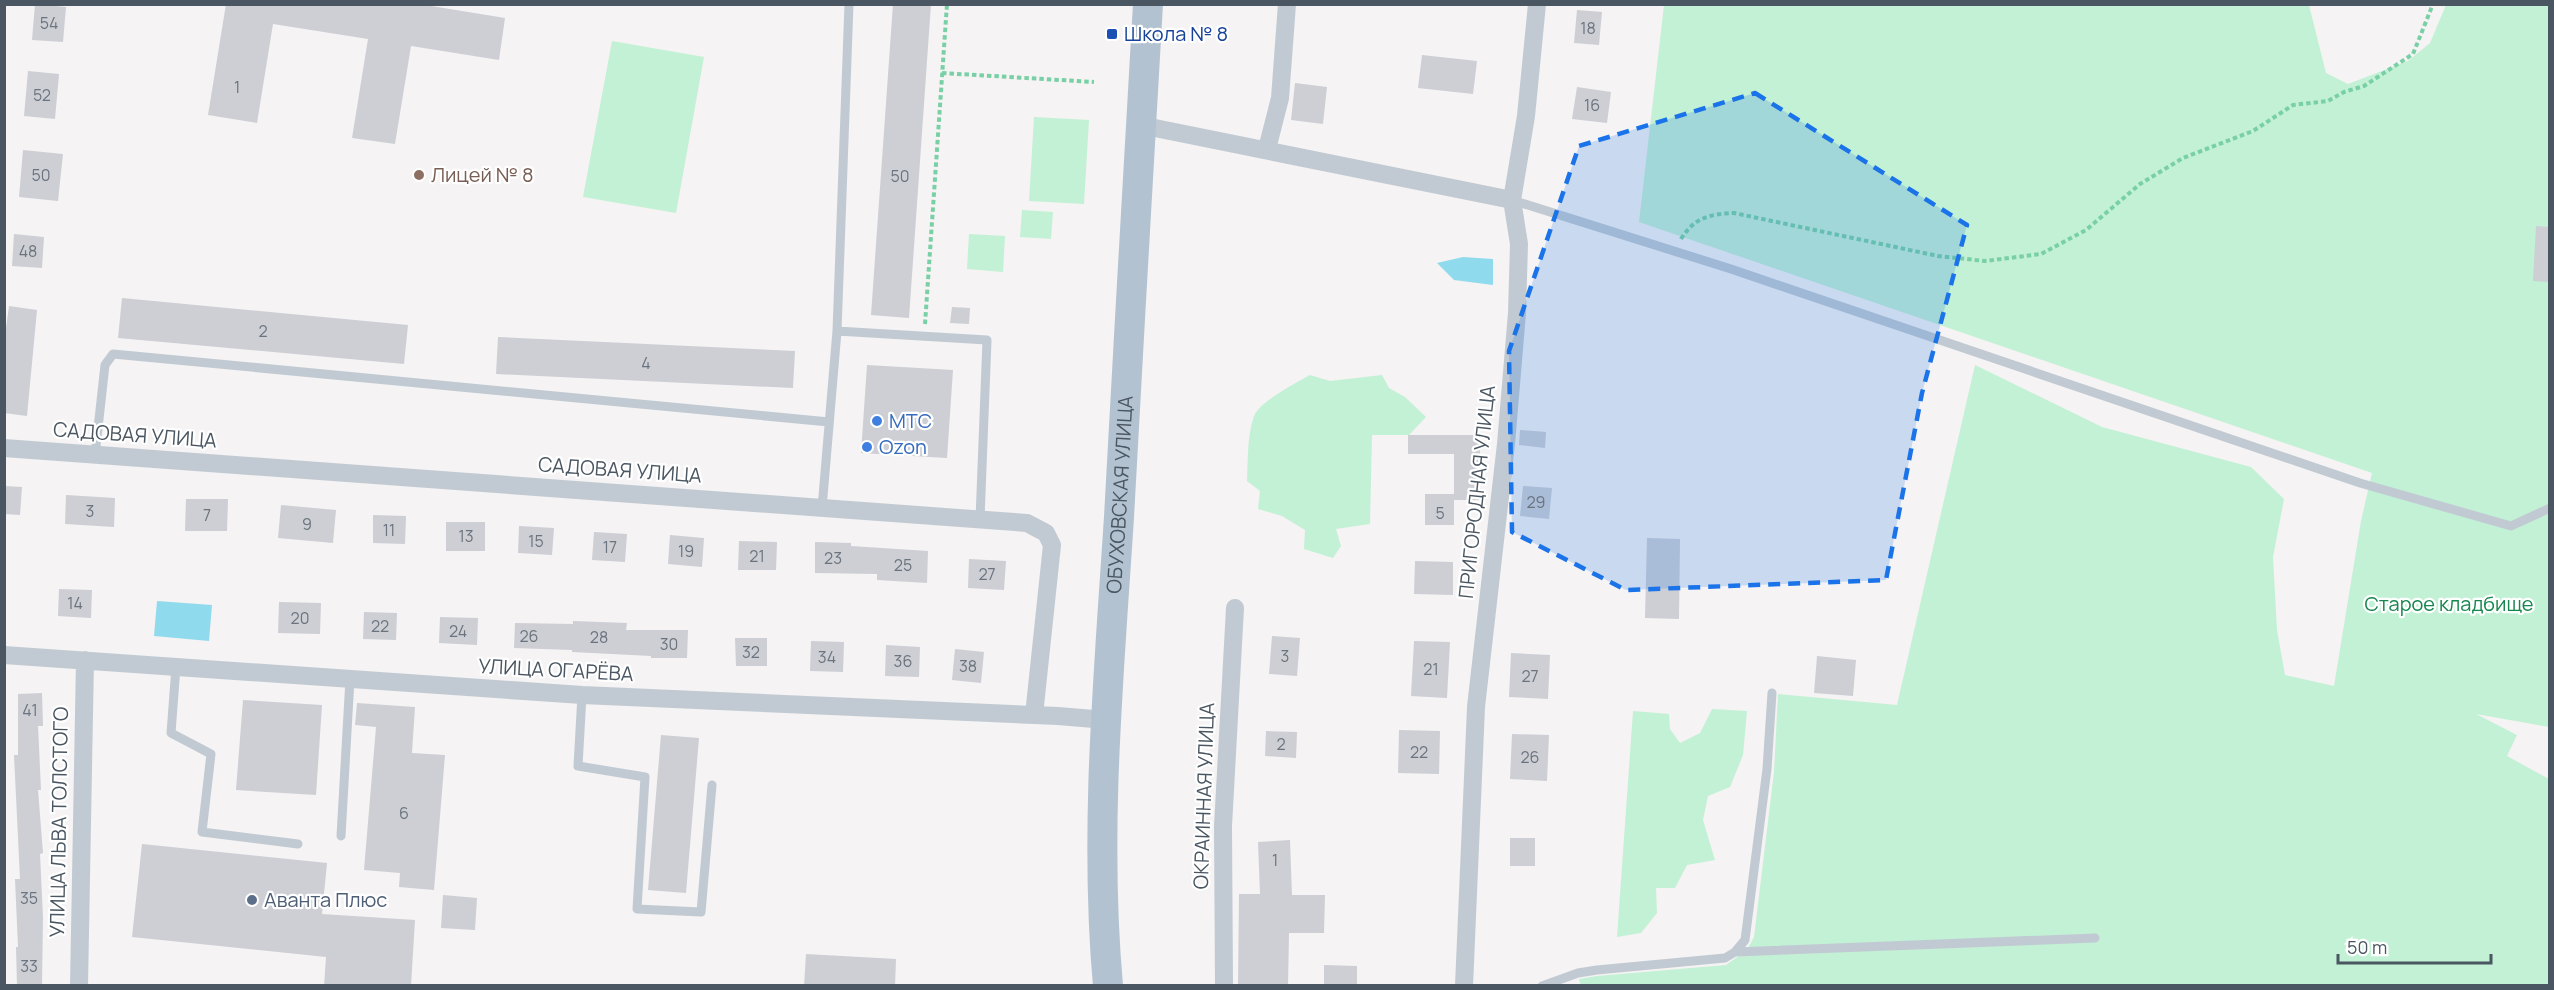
<svg xmlns="http://www.w3.org/2000/svg" width="2554" height="990" viewBox="0 0 2554 990" font-family="Manrope,sans-serif">
<style>
.green{fill:#c3f1d5}
.water{fill:#90daee}
.building{fill:#cdcfd5}
.lines{fill:none;stroke-linecap:round;stroke-linejoin:round}
.path{stroke:#7ad0a6;stroke-width:4;stroke-dasharray:4.5 3;stroke-linecap:butt}
.lane{stroke:#c1cad2;stroke-width:9}
.street{stroke:#c1cad2;stroke-width:18}
.primary{stroke:#b3c2d1;stroke-width:30}
.marked{fill:#1a73e8;fill-opacity:0.2;stroke:#1a73e8;stroke-width:4.5;stroke-dasharray:12 8;stroke-linejoin:round}
.transit-dot{fill:#1a4fb4;stroke:#fff;stroke-width:2}
.education-dot{fill:#8d6e63;stroke:#fff;stroke-width:2}
.shop-dot{fill:#3f7fe0;stroke:#fff;stroke-width:2}
.service-dot{fill:#5c6f8a;stroke:#fff;stroke-width:2}
.labels{text-anchor:middle;stroke-width:4.5;stroke-linejoin:round;paint-order:stroke}
.number-label{font-size:16px;fill:#6b747e}
.transit-label{font-size:20px;fill:#164399;stroke:#fff;text-anchor:start}
.education-label{font-size:20px;fill:#785e54;stroke:#fff;text-anchor:start}
.shop-label{font-size:20px;fill:#366cbe;stroke:#fff;text-anchor:start}
.street-label{font-size:20px;fill:#4a5661;stroke:#fff}
.park-label{font-size:20px;fill:#17864f;stroke:#fff}
.service-label{font-size:20px;fill:#4e5e75;stroke:#fff;text-anchor:start}
</style>
<rect width="100%" height="100%" fill="#f5f3f3"/>
<path class="green" d="M1664,5H2309L2326,73L2348,84L2408,61L2430,43L2446,5H2549V727L2476,714L2517,735L2507,756L2549,779V985L1581,986L1579,979L1597,976L1726,965L1747,950L1754,937L1774,772L1778,694L1897,705L1975,365L2102,427L2251,467L2284,499L2273,557L2277,630L2285,675L2334,686L2361,521L2372,473L1639,222Z
M612,41L704,57L676,213L583,197Z
M1034,117L1089,120L1084,204L1029,201Z
M1022,210L1053,212L1051,239L1020,237Z
M969,234L1005,236L1003,272L967,269Z
M1310,375L1330,381L1382,375L1389,388L1405,397L1426,417L1409,435H1372L1370,524L1336,529L1341,546L1333,558L1304,549L1305,530L1282,516L1258,509L1260,491L1247,481C1248,461 1247,436 1254,416C1259,402 1296,383 1310,375Z
M1712,709L1747,711L1743,755L1730,787L1708,796L1703,820L1715,860L1687,865L1675,888H1656L1657,913L1641,933L1617,937L1633,711L1669,714L1670,729L1680,743L1700,733Z"/>
<path class="water" d="M1463,257L1493,259V285L1454,280L1437,263Z
M157,601L212,605L209,641L154,636Z"/>
<path class="building" d="M35,4L66,7L63,42L32,40Z
M226,4H419L505,18L499,60L411,46L395,144L352,138L368,39L273,24L257,123L208,115Z
M893,4H931L909,318L871,315Z
M1577,10L1602,12L1599,45L1574,43Z
M1422,55L1477,61L1473,94L1418,88Z
M28,71L59,74L55,119L24,116Z
M1295,83L1327,87L1323,124L1291,120Z
M1577,87L1611,92L1607,123L1572,119Z
M23,150L63,154L58,201L19,197Z
M2536,226L2550,227V282L2533,281Z
M14,234L44,237L42,268L12,266Z
M122,298L408,325L404,364L118,338Z
M9,306L37,310L27,416L4,413V343Z
M952,307L970,308L969,324L950,323Z
M498,337L795,351L793,388L496,374Z
M867,365L953,370L947,458L861,453Z
M1520,430L1546,432L1545,448L1519,445Z
M1408,435H1480V500H1454V454H1408Z
M4,486L22,487L20,515L4,514Z
M1523,486L1552,488L1549,519L1520,516Z
M1425,494H1454V525H1425Z
M66,495L115,498L114,527L65,524Z
M186,499H228L227,531H185Z
M281,505L336,510L333,543L278,538Z
M373,515L406,516L405,544L373,543Z
M446,522H485V551H446Z
M519,526L554,528L552,555L518,553Z
M594,532L627,534L625,562L592,560Z
M670,535L704,538L702,567L668,564Z
M1647,538L1680,539L1679,619L1645,618Z
M739,541L777,542L776,570H738Z
M815,542L851,543V546L928,551L927,583L877,580V574L815,573Z
M969,559L1006,561L1004,590L968,588Z
M1415,561L1453,562V595L1414,594Z
M59,589L92,590L91,618L58,616Z
M279,602L321,603L320,634L278,633Z
M364,612L397,613L396,640L363,639Z
M440,617L478,618L477,645L439,643Z
M573,621L627,623L626,630H688L687,658H651V656L572,652V650L514,648L515,623L573,624Z
M1272,636L1300,638L1297,676L1269,674Z
M735,638H767V666H736Z
M811,641L844,642L843,672L810,671Z
M1414,641L1450,642L1447,698L1411,696Z
M886,645L920,647L919,677L885,676Z
M955,649L984,652L981,683L952,680Z
M1511,653L1550,655L1548,699L1509,697Z
M1817,656L1856,660L1853,696L1814,693Z
M42,693L43,726H38L41,790H38L43,853L40,854L43,917L42,986H17L16,947H18L15,879H20L14,755H18V694Z
M243,700L322,705L316,795L236,790Z
M357,703L415,707L412,753L445,755L434,890L399,887L400,873L364,870L376,727L355,725Z
M1399,730L1440,731L1439,774L1398,773Z
M1266,731L1297,732L1296,758L1265,756Z
M1512,734L1549,735L1547,781L1510,779Z
M661,735L699,738L686,893L648,890Z
M1510,838H1535V866H1510Z
M1290,840L1292,895H1325L1324,933H1289L1288,986H1238L1239,894H1260L1258,842Z
M142,844L327,863L322,914L415,920L411,986H324L326,957L132,937Z
M443,895L477,898L475,930L441,928Z
M806,954L896,959L895,986H804Z
M1324,965L1357,966V986H1324Z"/>
<g class="lines">
<path class="path" d="M942,73L1094,82
M1681,239C1694,218 1709,214 1734,213L1938,256L1985,261L2041,254L2086,230L2140,184L2183,158L2253,131L2293,105L2328,101L2344,92L2364,86L2413,54L2433,4
M925,324L947,4"/>
<path class="lane" d="M1512,200L1731,269L2360,483L2511,526L2550,508
M837,331L987,340L980,519
M95,455L105,365L113,354L829,422
M822,508L837,331L849,4
M176,667L171,733L211,754L202,832L298,844
M582,695L578,766L645,777L637,909L701,912L712,785
M341,836L350,679
M1735,952L2095,938
M1542,986L1578,973L1597,970L1725,958L1735,952L1745,940L1767,769L1772,693"/>
<path class="street" d="M1140,125L1512,200
M1267,149L1280,98L1287,4
M4,448L1027,523L1046,533L1052,545L1034,715
M4,655L582,695L1058,716L1106,720
M79,986L85,660
M1224,986L1223,826L1235,608
M1464,986L1476,707L1506,444L1517,313L1519,244L1512,200L1526,116L1537,4"/>
<path class="primary" id="s1" d="M1108,986C1094,830 1109,673 1119,517C1129,346 1137,175 1148,4"/>
</g>
<path class="marked" d="M1755,93L1967,225L1922,393L1886,580L1626,590L1512,532L1509,351L1579,146Z"/>
<rect class="transit-dot" x="1106" y="28" width="12" height="12" rx="3"/>
<circle class="education-dot" cx="419" cy="175" r="6"/>
<g class="shop-dot">
<circle cx="877" cy="421" r="6"/>
<circle cx="867" cy="447" r="6"/>
</g>
<circle class="service-dot" cx="252" cy="900" r="6"/>
<g class="labels">
<g class="number-label">
<text x="49" y="29">54</text>
<text x="1588" y="34">18</text>
<text x="237" y="93">1</text>
<text x="42" y="101">52</text>
<text x="1592" y="111">16</text>
<text x="41" y="181">50</text>
<text x="900" y="182">50</text>
<text x="28" y="257">48</text>
<text x="263" y="337">2</text>
<text x="646" y="369">4</text>
<text x="1536" y="508">29</text>
<text x="90" y="517">3</text>
<text x="1440" y="519">5</text>
<text x="207" y="521">7</text>
<text x="307" y="530">9</text>
<text x="389" y="536">11</text>
<text x="466" y="542">13</text>
<text x="536" y="547">15</text>
<text x="610" y="553">17</text>
<text x="686" y="557">19</text>
<text x="757" y="562">21</text>
<text x="833" y="564">23</text>
<text x="903" y="571">25</text>
<text x="987" y="580">27</text>
<text x="75" y="609">14</text>
<text x="300" y="624">20</text>
<text x="380" y="632">22</text>
<text x="458" y="637">24</text>
<text x="529" y="642">26</text>
<text x="599" y="643">28</text>
<text x="669" y="650">30</text>
<text x="751" y="658">32</text>
<text x="1285" y="662">3</text>
<text x="827" y="663">34</text>
<text x="903" y="667">36</text>
<text x="968" y="672">38</text>
<text x="1431" y="675">21</text>
<text x="1530" y="682">27</text>
<text x="30" y="716">41</text>
<text x="1281" y="750">2</text>
<text x="1419" y="758">22</text>
<text x="1530" y="763">26</text>
<text x="404" y="819">6</text>
<text x="1275" y="866">1</text>
<text x="29" y="904">35</text>
<text x="29" y="972">33</text>
</g>
<g class="transit-label">
<text x="1124" y="41">Школа № 8</text>
</g>
<g class="education-label">
<text x="431" y="182">Лицей № 8</text>
</g>
<g class="shop-label">
<text x="889" y="428">МТС</text>
<text x="879" y="454">Ozon</text>
</g>
<g class="street-label">
<text transform="translate(135 435) rotate(4)" y="7">САДОВАЯ УЛИЦА</text>
<text transform="translate(620 470) rotate(4)" y="7">САДОВАЯ УЛИЦА</text>
<text transform="translate(1477 492) rotate(-84)" y="7">ПРИГОРОДНАЯ УЛИЦА</text>
<text dy="7" stroke="none"><textPath href="#s1" startOffset="492">ОБУХОВСКАЯ УЛИЦА</textPath></text>
<text transform="translate(556 670) rotate(3)" y="7">УЛИЦА ОГАРЁВА</text>
<text transform="translate(1204 796) rotate(-88)" y="7">ОКРАИННАЯ УЛИЦА</text>
<text transform="translate(59 822) rotate(-89)" y="7">УЛИЦА ЛЬВА ТОЛСТОГО</text>
</g>
<g class="park-label">
<text x="2449" y="611">Старое кладбище</text>
</g>
<g class="service-label">
<text x="264" y="907">Аванта Плюс</text>
</g>
</g>
<rect width="2554" height="990" fill="none" stroke="#4a5661" stroke-width="12"/>
<path d="M2338 954v9h153v-9" fill="none" stroke="#4a5661" stroke-width="3"/>
<text x="2347" y="954" font-size="18" fill="#4a5661" stroke="#ffffff" stroke-width="4.5" paint-order="stroke">50 m</text>
</svg>
